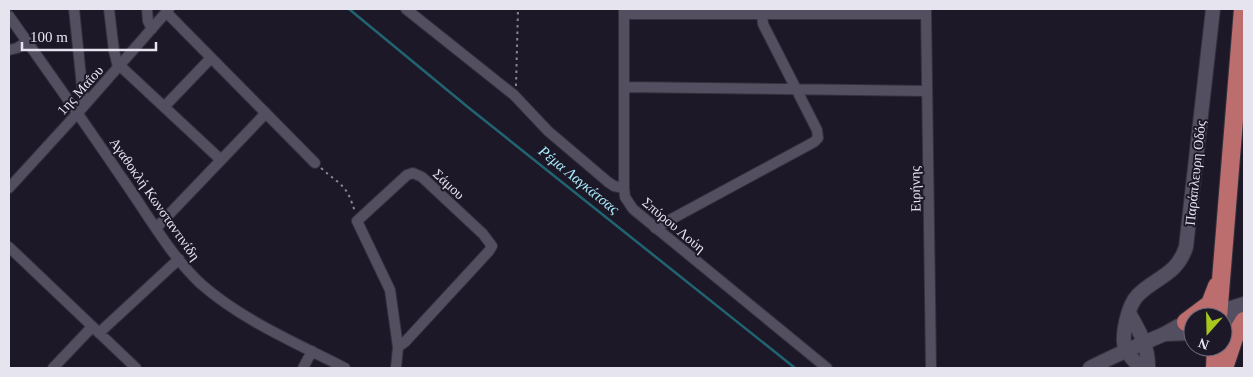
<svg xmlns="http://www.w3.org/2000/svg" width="1253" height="377" viewBox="0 0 1253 377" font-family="'Times New Roman',serif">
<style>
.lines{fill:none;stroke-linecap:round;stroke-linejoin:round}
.stream{stroke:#206472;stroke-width:2.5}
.minor-casing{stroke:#34313d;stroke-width:12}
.tertiary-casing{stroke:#34313d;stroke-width:16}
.trunk-casing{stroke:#34313d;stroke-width:20}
.path{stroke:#898693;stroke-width:2;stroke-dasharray:2.5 4;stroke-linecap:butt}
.minor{stroke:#534f61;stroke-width:10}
.tertiary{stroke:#534f61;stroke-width:14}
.trunk{stroke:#bc6e6e;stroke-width:18}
.labels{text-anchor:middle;stroke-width:4;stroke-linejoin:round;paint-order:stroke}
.street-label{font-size:14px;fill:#e6e4ef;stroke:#1d1828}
.water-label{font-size:15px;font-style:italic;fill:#aaedfc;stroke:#1d1828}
</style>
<rect width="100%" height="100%" fill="#1d1828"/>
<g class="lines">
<path class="stream" d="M349,9L469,108L795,368"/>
<g class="minor-casing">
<path id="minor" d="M74,9L84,106
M109,9L114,51L117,63L220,159
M147,9L148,21L152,29
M406,9L514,95L548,131L608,182L614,186L624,188
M624,9V188L625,197L633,209L827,368
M926,9L931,368
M166,12L315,163
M624,14H926
M9,16C47,70 85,123 122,178C147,213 169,254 201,284C242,320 296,343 345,368
M9,50L17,48L27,42
M624,87L927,91
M164,107L211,58
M9,188L84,106L169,9
M156,228L266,113
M655,228L814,142L818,138L817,130L763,24L762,14
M9,247L136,368
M99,333L179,259
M53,368L92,327
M303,368L312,351
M396,368L398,347L390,290L357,221L407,175L413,173L422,177L483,234L492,246L489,251L405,342L398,347"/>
</g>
<g class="tertiary-casing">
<path id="tertiary" d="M1129,313C1139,330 1149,348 1148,368
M1209,315L1244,304
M1223,325L1244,318
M1165,334L1193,333
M1090,368C1113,356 1137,346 1162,335C1173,330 1179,324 1193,320
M1141,368C1136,363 1130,357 1126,350C1120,338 1128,305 1138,295C1156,277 1177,275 1186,247L1213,9"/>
</g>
<g class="trunk-casing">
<path id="trunk" d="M1218,317L1243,9
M1186,322L1210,304L1217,286
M1215,368L1216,347
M1224,368L1234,338L1244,321"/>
</g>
<path class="path" d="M516,86L518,9
M321,168C342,187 346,183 355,212"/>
<use href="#minor" class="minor"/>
<use href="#tertiary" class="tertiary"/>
<use href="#trunk" class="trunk"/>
</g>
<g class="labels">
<g class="street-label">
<text transform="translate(80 90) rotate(-48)" y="5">1ης Μαΐου</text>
<text transform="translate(1195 173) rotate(-84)" y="5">Παράπλευρη Οδός</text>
<text transform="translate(449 184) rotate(43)" y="5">Σάμου</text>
<text transform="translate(915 189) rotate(-91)" y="5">Ειρήνης</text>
<text transform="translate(155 199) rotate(55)" y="5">Αγαθοκλή Κωνσταντινίδη</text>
<text transform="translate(674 225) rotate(40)" y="5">Σπύρου Λούη</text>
</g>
<g class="water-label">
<text transform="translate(579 180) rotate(39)" y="5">Ρέμα Λαγκάτσας</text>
</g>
</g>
<rect width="1253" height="377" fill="none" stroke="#e6e4ef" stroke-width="20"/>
<g transform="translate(1208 332) rotate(200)"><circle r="24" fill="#1d1828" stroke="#6d6a78"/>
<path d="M0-4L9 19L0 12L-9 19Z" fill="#a7c71e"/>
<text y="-8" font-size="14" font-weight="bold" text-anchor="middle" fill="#e6e4ef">N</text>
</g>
<path d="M22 42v8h134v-8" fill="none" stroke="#e6e4ef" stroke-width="2.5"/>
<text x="30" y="42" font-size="15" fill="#e6e4ef" stroke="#1d1828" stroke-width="4" paint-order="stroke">100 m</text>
</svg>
